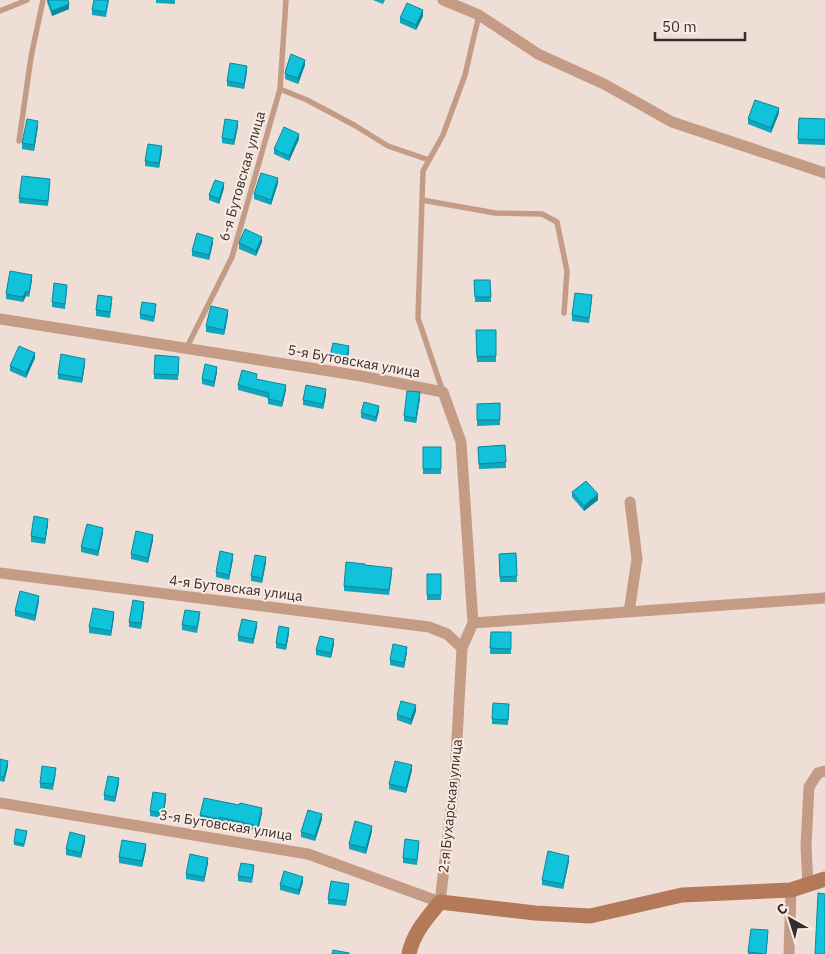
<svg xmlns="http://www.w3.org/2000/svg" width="825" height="954" viewBox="0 0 825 954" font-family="'IBM Plex Sans',sans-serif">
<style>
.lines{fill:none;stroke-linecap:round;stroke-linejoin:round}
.lane{stroke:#c49c86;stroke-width:5.5}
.street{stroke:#c49c86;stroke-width:11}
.secondary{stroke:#b37958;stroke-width:15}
.wall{fill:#0ea7bb}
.shaded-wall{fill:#0b8899}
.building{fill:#10c2da;stroke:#0b8899}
.labels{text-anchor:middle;stroke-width:4;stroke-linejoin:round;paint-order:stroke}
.street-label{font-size:14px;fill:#342e2b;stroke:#fbebe3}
</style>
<rect width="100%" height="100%" fill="#eeded6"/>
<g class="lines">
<path class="lane" d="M0,11L27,0
M280,89L307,100L354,125L388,146L429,160
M19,141L31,57L43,0
M422,200L495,213L542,214L557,222L567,271L564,313
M186,349L232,257L280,89L286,0
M443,392L418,318L423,171L443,135L465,75L479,15"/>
<path class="street" d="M443,0L479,15L538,54L604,84L672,122L825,173
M0,319L361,376L443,392L461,442L473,623L462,648L455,776L440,902L308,854L0,803
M0,573L429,627L447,634L462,648
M629,612L637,559L630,502
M473,623L825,598
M808,885L806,846L809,787L818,773L825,771
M789,954L791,890"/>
<path class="secondary" d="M409,954C413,933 427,918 440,902L535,913L590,916L682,895L791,890L825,879"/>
</g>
<path class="wall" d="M47,0H48L69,9L52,16L47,2Z
M109,0L106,17L92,15V10Z
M156,0H175V4L156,3Z
M373,0H385L383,4Z
M423,16L416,30L400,23V18Z
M305,65L298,84L285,79L286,69Z
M247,71L244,89L227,86V81Z
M779,113L771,133L748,124V119Z
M799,118L825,119V145L798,144Z
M38,126L34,151L22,149V143Z
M238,126L234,145L222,143V138Z
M299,139L289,161L274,154V149Z
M162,151L159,168L145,166V161Z
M278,183L271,205L254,199V194Z
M50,184L48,206L19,203V198Z
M224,188L219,204L209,200V195Z
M262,242L256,256L239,249V243Z
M213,243L209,260L192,256V251Z
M32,280L29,297L26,296L23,302L6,299V294Z
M474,280H490L491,302H475Z
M67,290L65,309L52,307V302Z
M592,300L589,323L572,321V315Z
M112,303L110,318L96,316V310Z
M156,310L154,322L140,319V314Z
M228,315L224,335L206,332V326Z
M476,330H496V362H477Z
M349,352L346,365L330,361V356Z
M35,358L26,378L10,371V366Z
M179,362L178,380L154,379V374Z
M85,364L82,383L58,379V374Z
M217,372L214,387L202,384V379Z
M257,379L286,390L282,407L268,404V398L238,390V385Z
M326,395L323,409L303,405V400Z
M420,398L416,423L404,421V416Z
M500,403V425L477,426V404Z
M379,411L376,422L361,418V413Z
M505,445L506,468L479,469L478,447Z
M423,447H441V474H423Z
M572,492L598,500L584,511L572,497Z
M48,524L45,544L31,542V536Z
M103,533L98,556L81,552V547Z
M153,540L148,563L131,559V554Z
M516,553L517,582H500L499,554Z
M233,559L229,580L216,577V572Z
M266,562L262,583L251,581V576Z
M365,565L392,574L389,595L344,591V586Z
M427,574H441V600H427Z
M39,601L35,621L15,616V611Z
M144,607L141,629L129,627V622Z
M114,617L111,636L89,633V627Z
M200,617L197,633L182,630V625Z
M257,627L253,644L238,641V636Z
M491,632H511V654H490Z
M289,633L286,650L276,648V643Z
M334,644L331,658L316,655V650Z
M407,652L404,668L390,665V660Z
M509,704L508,725L492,724V719Z
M416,711L411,725L397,720V715Z
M0,759L8,766L4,782L0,781Z
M412,770L406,793L389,789V784Z
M56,773L53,790L40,788V783Z
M119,783L115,802L104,800V795Z
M166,799L163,818L150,816V811Z
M262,813L258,831L219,822L218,824L200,821V815Z
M322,819L315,841L301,837V832Z
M372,831L366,854L349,849V844Z
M27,833L24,847L14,845V842Z
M85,841L81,858L66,855V849Z
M419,846L417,865L403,863V858Z
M146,849L142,867L119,863V857Z
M569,861L563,889L542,885V880Z
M208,863L204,882L186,879V874Z
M254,870L252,883L238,881V876Z
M303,882L299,895L280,890V885Z
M349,889L346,906L328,904V899Z
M751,929L768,936L766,954H748Z"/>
<path class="shaded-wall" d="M69,4V9L52,16V11Z
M423,10V16L416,30V25Z
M305,60V65L298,84V78Z
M247,66V71L244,89V84Z
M779,108V113L771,133V128Z
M38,121V126L34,151V145Z
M238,121V126L234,145V140Z
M299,134V139L289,161V156Z
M162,146V151L159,168V163Z
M278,178V183L271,205V200Z
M224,183V188L219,204V199Z
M262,237V242L256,256V251Z
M213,238V243L209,260V255Z
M32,275V280L29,297V292Z
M26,291V296L23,302V297Z
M228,310V315L224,335V330Z
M349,346V352L346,365V360Z
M35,353V358L26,378V373Z
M85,359V364L82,383V378Z
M217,367V372L214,387V382Z
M286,385V390L282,407V402Z
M326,389V395L323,409V404Z
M420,392V398L416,423V418Z
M379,406V411L376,422V417Z
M598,494V500L584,511V506Z
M48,519V524L45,544V539Z
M103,528V533L98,556V551Z
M153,535V540L148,563V558Z
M233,554V559L229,580V575Z
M266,557V562L262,583V578Z
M39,596V601L35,621V615Z
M144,602V607L141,629V623Z
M114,612V617L111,636V631Z
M257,622V627L253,644V639Z
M289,628V633L286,650V645Z
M334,639V644L331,658V653Z
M407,647V652L404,668V663Z
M416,705V711L411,725V719Z
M8,761V766L4,782V777Z
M412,765V770L406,793V788Z
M119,778V783L115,802V797Z
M166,794V799L163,818V813Z
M262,808V813L258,831V826Z
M322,814V819L315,841V836Z
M372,826V831L366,854V848Z
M85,836V841L81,858V853Z
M146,844V849L142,867V861Z
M569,856V861L563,889V884Z
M208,858V863L204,882V877Z
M303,877V882L299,895V890Z"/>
<path class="building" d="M48,0H68L69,4L52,11Z
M94,0H108L106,12L92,10Z
M407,3L423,10L416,25L400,18Z
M291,54L305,60L298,78L285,74L286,69Z
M230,63L247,66L244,84L227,81Z
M755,100L779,108L771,128L748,119Z
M799,118L825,119V140L798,139Z
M27,119L38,121L34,145L22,143Z
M225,119L238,121L234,140L222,138Z
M284,127L299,134L289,156L274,149Z
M148,144L162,146L159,163L145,161Z
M261,173L278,178L271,200L254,194Z
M22,176L50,179L48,201L19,198Z
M215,180L224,183L219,199L209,195Z
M245,229L262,237L256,251L239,243Z
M197,233L213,238L209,255L192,251Z
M10,271L32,275L29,292L26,291L23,297L6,294Z
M474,280H490L491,297H475Z
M54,283L67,285L65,304L52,302Z
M575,293L592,295L589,318L572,315Z
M98,295L112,297L110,312L96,310Z
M142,302L156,304L154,317L140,314Z
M211,306L228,310L224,330L206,326Z
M476,330H496V356L477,357Z
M333,343L349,346L346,360L330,356Z
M19,346L35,353L26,373L10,366Z
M61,354L85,359L82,378L58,374Z
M155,355L179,357L178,375L154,374Z
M205,364L217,367L214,382L202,379Z
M242,370L257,374L256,379L286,385L282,402L268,399L269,393L238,385Z
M306,385L326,389L323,404L303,400Z
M407,391L420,392L416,418L404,416Z
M364,402L379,406L376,417L361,413Z
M500,403V420H477V404Z
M505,445L506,462L479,464L478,447Z
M423,447H441V469H423Z
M586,481L598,494L584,506L572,492Z
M34,516L48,519L45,539L31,536Z
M87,524L103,528L98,551L81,547Z
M136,531L153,535L148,558L131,554Z
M220,551L233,554L229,575L216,572Z
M516,553L517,576L500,577L499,554Z
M255,555L266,557L262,578L251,576Z
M346,562L365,564V565L392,568L389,590L344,586Z
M427,574H441V595H427Z
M20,591L39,596L35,615L15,611Z
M133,600L144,602L141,623L129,622Z
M93,608L114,612L111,631L89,627Z
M185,610L200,612L197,627L182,625Z
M242,619L257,622L253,639L238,636Z
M279,626L289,628L286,645L276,643Z
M491,632H511V649L490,648Z
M320,636L334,639L331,653L316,650Z
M393,644L407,647L404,663L390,660Z
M401,701L416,705L411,719L397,715Z
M493,703L509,704L508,720L492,719Z
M0,759L8,761L4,777L0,776Z
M395,761L412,765L406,788L389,784Z
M42,766L56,768L53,784L40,783Z
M108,776L119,778L115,797L104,795Z
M153,792L166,794L163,813L150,811Z
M204,798L239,805L240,803L262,808L258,826L219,817L218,819L200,815Z
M308,810L322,814L315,836L301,832Z
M355,821L372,826L366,848L349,844Z
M16,829L27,831L24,844L14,842Z
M70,832L85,836L81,853L66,849Z
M405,839L419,841L417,860L403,858Z
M122,840L146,844L142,861L119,857Z
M548,851L569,856L563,884L542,880Z
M190,854L208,858L204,877L186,874Z
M241,863L254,865L252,878L238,876Z
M284,871L303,877L299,890L280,885Z
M331,881L349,884L346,901L328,899Z
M818,893L825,894V954H815Z
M751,929L768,930L766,954L748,952Z
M333,950L349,953V954H332Z"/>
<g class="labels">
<g class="street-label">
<text transform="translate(242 176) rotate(-74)" y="5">6-я Бутовская улица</text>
<text transform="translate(354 361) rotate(10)" y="5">5-я Бутовская улица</text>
<text transform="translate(236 588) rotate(7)" y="5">4-я Бутовская улица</text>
<text transform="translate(450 806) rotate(-84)" y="5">2-я Бухарская улица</text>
<text transform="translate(226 825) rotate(9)" y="5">3-я Бутовская улица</text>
</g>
</g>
<g transform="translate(790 919) rotate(321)" stroke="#fbebe3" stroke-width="4" paint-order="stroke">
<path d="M0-4L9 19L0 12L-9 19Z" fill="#342e2b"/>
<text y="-8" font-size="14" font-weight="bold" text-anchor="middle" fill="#342e2b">С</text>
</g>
<path d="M655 32v8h90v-8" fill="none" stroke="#342e2b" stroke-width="2.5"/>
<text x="662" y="32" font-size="15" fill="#342e2b" stroke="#fbebe3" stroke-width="4" paint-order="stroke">50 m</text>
</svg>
